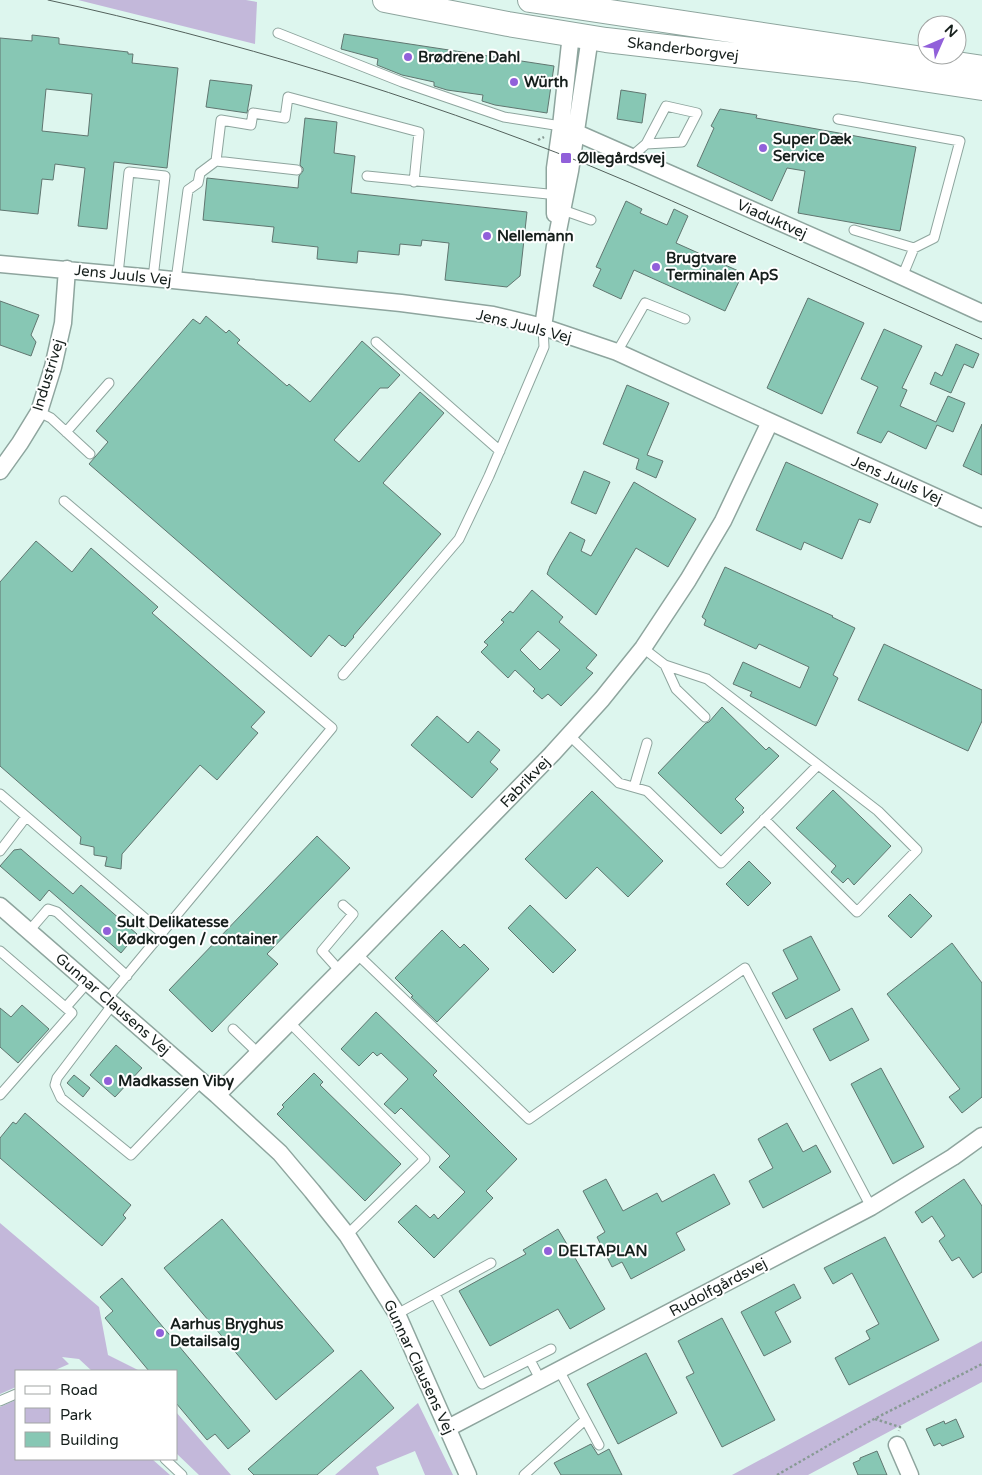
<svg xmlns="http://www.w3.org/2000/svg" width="982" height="1475" viewBox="0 0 982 1475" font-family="'Varela Round',sans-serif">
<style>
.green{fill:#c3b8da}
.building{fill:#87c7b4;stroke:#607670;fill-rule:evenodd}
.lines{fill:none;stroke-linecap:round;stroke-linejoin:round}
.lane-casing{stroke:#8ea59e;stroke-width:11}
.street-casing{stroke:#8ea59e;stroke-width:19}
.secondary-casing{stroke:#8ea59e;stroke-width:26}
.path{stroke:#889a94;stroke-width:2.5;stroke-dasharray:2.5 2.5;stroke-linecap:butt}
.lane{stroke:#fff;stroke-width:9}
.street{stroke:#fff;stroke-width:16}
.secondary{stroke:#fff;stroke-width:24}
.tram{stroke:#53615c;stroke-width:1}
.poi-dot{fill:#9160da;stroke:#fff;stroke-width:2}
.labels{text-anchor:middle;stroke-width:4;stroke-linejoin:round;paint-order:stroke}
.street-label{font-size:15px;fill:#161f1c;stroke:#fff}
.poi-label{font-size:15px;font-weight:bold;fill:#161f1c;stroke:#fff;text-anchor:start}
</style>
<rect width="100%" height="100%" fill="#ddf6ee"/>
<path class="green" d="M78,0H246L257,2L255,44Z
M0,1223L99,1307L108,1355L140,1371H92L79,1359L62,1357L69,1364L53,1371H16V1387L0,1394Z
M982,1341V1382L808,1475H732Z
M16,1400V1459H152L170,1475H0V1407Z
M418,1403L453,1475H425L415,1451L376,1467L379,1475H335Z
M176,1412L231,1475H199L176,1453Z"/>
<path class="building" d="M344,34L554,66L547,113L495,105L482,101L483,95L447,90L434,86V82L402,75L377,65L378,59L341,49Z
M32,35L59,38V44L128,52V54H133L132,63L178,68L167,168L114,162L107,229L78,226L85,168L55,164L53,180L42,179L38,214L0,210V38L32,41ZM46,89L92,94L88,136L42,131Z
M210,80L252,85L247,113L206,107Z
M621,90L646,94L642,123L617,119Z
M720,109L757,115L756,118L916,147L900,231L798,213L805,171L787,168L772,201L697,166L714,128L711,126Z
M305,118L337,122L334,153L355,156L351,193L527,212L520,276L507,287L445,280L449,243L422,240L421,246L400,244L399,255L358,251L357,263L317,259L318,247L272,242L274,227L203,220L207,178L298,188L299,176L303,171V168L300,165Z
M626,201L642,209L640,213L667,225L674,209L688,216L676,243L743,273L725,311L634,270L621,299L593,286L601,269L596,267Z
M808,298L864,323L822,414L767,388Z
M0,301L39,315L31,335L36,342L31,356L0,345Z
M206,316L226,333L229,330L240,340L237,343L287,386L289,384L310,402L362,341L400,375L388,388H380L334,440L359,462L420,392L444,413L383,483L441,534L353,636L354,637L345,647L343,645L342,646L329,635L311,657L89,464L108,442L96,431L193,319L200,324Z
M884,329L922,346L902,388L907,390L900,406L936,422L948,396L965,403L953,432L937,425L926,449L888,431L881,443L857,433L878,387L861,379Z
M956,344L979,354L973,368L964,364L951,393L930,384L935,372L942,376Z
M627,385L669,403L647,455L663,461L656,478L636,469L639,459L603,444Z
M982,424V475L963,466Z
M786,462L878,504L870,523L859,519L842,559L804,542L801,550L756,530Z
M584,471L610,482L596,514L571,503Z
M634,482L696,519L668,567L636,548L596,615L547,574L550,566L570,532L585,540L581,551L591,556Z
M36,541L72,572L91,548L158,607L152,613L265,712L251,727L258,733L217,780L200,765L122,854L121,869L105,866L107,857L94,855V847L80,844L81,837L0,766V582Z
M725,567L833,616L832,617L855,628L833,675L838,678L816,726L750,696L752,692L733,684L743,662L800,688L809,667L759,644L756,649L704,625L706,620L702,617Z
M532,590L563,617L559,622L597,655L586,668L593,673L561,706L548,694L542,699L533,691L535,689L515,670L508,678L481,652L488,645L484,642L504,622L501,620L510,611L513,613ZM538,631L560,650L540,670L520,650Z
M884,644L982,690V721L968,751L858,700Z
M722,707L766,750L769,747L779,756L735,799L744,808L742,810L744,812L721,834L658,773L706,723L709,722Z
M437,716L468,743L478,731L500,750L490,762L498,769L472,798L411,745Z
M833,790L891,846L854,885L848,878L843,883L831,872L836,866L796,828Z
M592,791L663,861L628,897L597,867L566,899L525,859Z
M317,836L350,868L267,954L278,964L212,1032L169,990Z
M21,849L73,894L81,885L137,934L121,953L49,890L40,901L0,866L14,850Z
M749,861L771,883L748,906L726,884Z
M910,894L932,916L911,938L888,916Z
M530,905L576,950L553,973L508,928Z
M442,930L460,948L464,944L489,969L437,1022L411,997L413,996L395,978Z
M811,936L840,990L786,1019L772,993L798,979L783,950Z
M952,943L982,983V1097L962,1113L949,1097L960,1089L887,994Z
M22,1005L49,1029L18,1063L0,1047V1008L11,1017Z
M852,1008L869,1040L830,1061L813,1029Z
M376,1012L437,1071L433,1075L517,1159L486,1191L493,1198L434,1258L398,1222L416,1205L430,1218L434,1214L438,1219L465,1192L439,1167L450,1156L401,1108L395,1114L384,1104L408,1079L381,1053L377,1056L373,1052L359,1066L341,1049Z
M116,1045L142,1068L115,1097L90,1075Z
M881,1068L924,1147L893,1164L851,1084Z
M314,1073L323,1082L320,1085L401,1164L365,1201L277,1114L284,1107L282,1105Z
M74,1075L90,1088L83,1097L67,1083Z
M25,1113L131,1205L123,1215L126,1218L102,1246L0,1158V1138L13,1122L16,1124Z
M787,1123L803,1152L816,1145L831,1172L763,1208L749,1181L773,1168L758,1139Z
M714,1174L730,1204L676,1233L685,1250L631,1279L622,1262L612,1267L597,1237L605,1232L583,1191L606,1179L623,1211L657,1193L662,1202Z
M964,1179L982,1206V1272L973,1278L959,1257L952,1261L939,1241L945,1236L932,1216L922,1223L915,1212Z
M222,1219L334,1351L276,1400L164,1268Z
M558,1229L605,1309L570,1329L558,1309L490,1346L459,1291L526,1254L523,1250Z
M885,1237L939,1340L849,1385L835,1358L870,1339L866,1331L879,1324L852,1273L833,1284L824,1268Z
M122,1278L250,1431L228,1449L215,1434L207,1440L176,1403V1371H149L105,1318L113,1311L100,1297Z
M794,1284L801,1298L775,1312L791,1342L764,1356L741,1312Z
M722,1318L775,1420L722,1447L686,1377L694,1373L678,1341Z
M646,1353L677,1413L618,1444L587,1384Z
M361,1370L394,1408L317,1475H254L248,1469Z
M956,1419L964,1437L942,1446L940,1443L934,1446L926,1429L944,1421L945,1424Z
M591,1444L598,1455L609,1449L622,1475H561L554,1463Z
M877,1451L887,1475H858L853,1463L860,1460V1458Z"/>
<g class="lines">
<g class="lane-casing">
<path id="lane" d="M278,33L402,82L504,117L561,126
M838,119L960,141L934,238L914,248L854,230
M631,157L646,144L666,106L697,113L682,142L646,144
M216,161L221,120L251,125L253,113L285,118L288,97L419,132L414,182
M367,176L558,195
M560,209L591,220
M118,274L129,172L165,176L153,278
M902,277L914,248
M176,280L188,190L198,183L200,173L216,161L297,170
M376,342L500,451
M617,352L645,303L685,319
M39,412L51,418L90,454
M66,432L109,383
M64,501L332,728L107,999
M643,648L665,665L707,679L878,811L917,850L857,912L764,819
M665,665L676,689L705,717
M343,675L459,539L489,476L544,347L543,327
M569,735L619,783L647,791L721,863L818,765
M634,787L647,743
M0,794L162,933
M0,851L26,817
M29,931L48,909L57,912L127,976
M0,951L72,1013L0,1095
M357,954L529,1119L745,968L871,1207
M340,971L322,951L353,914L343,905
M113,1004L57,1078L55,1085L61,1098L131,1155L202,1081
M66,1007L88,982
M289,1022L425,1159L347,1235
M233,1029L258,1053
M435,1294L482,1384L551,1349
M397,1314L491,1263
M530,1360L540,1379
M559,1370L599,1445
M0,1401L16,1394
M165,1459L182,1475
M524,1475L585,1420"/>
</g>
<g class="street-casing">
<path id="street" d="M561,126L866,260L982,313
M555,214V168L561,126L571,34
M0,264L153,278L401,303L493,315L543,327L617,352L982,518
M543,327L555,246L570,171L590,37
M0,471L20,443L39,412L53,367L63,323L67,269
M0,906L217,1095L280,1153L312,1191L347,1235L397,1314L468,1475
M217,1095L357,954L552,754L602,699L643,648L688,580L723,521L770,422
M448,1428L871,1207L953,1157L982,1136
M897,1445L910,1475"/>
</g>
<g class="secondary-casing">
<path id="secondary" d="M385,0L508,24L606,40L856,69L982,88
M530,0L982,68"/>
</g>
<path class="path" d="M538,140L544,137
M587,153L591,161
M875,1419L900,1427L899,1431
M777,1475L874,1419L982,1364"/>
<use href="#lane" class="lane"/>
<use href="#street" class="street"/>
<use href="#secondary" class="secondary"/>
<path class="tram" d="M48,0C232,40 413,95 588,165C644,188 699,213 753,237C830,271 906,305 982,339"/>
</g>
<g class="poi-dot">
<circle cx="408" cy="57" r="5"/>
<circle cx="514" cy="82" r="5"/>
<circle cx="763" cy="148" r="5"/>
<rect x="560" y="152" width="12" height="12" rx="2.5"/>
<circle cx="487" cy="236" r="5"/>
<circle cx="656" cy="267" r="5"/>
<circle cx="107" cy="931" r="5"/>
<circle cx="108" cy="1081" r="5"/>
<circle cx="548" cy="1251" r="5"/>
<circle cx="160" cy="1333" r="5"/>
</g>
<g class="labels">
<g class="street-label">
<text transform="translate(683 49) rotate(7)" y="5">Skanderborgvej</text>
<text transform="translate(772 219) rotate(24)" y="5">Viaduktvej</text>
<text transform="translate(123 275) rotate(6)" y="5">Jens Juuls Vej</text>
<text transform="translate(524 326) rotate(14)" y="5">Jens Juuls Vej</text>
<text transform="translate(48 375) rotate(-73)" y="5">Industrivej</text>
<text transform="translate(897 480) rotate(24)" y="5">Jens Juuls Vej</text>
<text transform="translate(525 782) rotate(-46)" y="5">Fabrikvej</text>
<text transform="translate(113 1004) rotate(41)" y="5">Gunnar Clausens Vej</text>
<text transform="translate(718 1287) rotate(-28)" y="5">Rudolfgårdsvej</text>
<text transform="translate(419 1367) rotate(65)" y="5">Gunnar Clausens Vej</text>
</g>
<g class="poi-label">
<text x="418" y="62">Brødrene Dahl</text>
<text x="524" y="87">Würth</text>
<text x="773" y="144">Super Dæk<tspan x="773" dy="17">Service</tspan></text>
<text x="577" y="163">Øllegårdsvej</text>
<text x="497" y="241">Nellemann</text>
<text x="666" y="263">Brugtvare<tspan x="666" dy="17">Terminalen ApS</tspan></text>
<text x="117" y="927">Sult Delikatesse<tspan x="117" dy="17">Kødkrogen / container</tspan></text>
<text x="118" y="1086">Madkassen Viby</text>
<text x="558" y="1256">DELTAPLAN</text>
<text x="170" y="1329">Aarhus Bryghus<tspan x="170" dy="17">Detailsalg</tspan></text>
</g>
</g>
<rect x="15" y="1370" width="162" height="90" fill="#ffffff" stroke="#a2a5a4"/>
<rect x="25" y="1386" width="25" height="8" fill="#ffffff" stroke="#a2a5a4"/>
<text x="60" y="1395" font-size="15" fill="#161f1c">Road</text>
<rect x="25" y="1408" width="25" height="15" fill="#c3b8da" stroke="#a2a5a4"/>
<text x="60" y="1420" font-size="15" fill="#161f1c">Park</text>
<rect x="25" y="1432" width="25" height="15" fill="#87c7b4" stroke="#a2a5a4"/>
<text x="60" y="1445" font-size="15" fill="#161f1c">Building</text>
<g transform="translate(942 40) rotate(45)"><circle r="24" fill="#ffffff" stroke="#a2a5a4"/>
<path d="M0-4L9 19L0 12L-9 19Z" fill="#9160da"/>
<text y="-8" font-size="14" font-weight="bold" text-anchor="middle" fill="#161f1c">N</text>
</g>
</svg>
